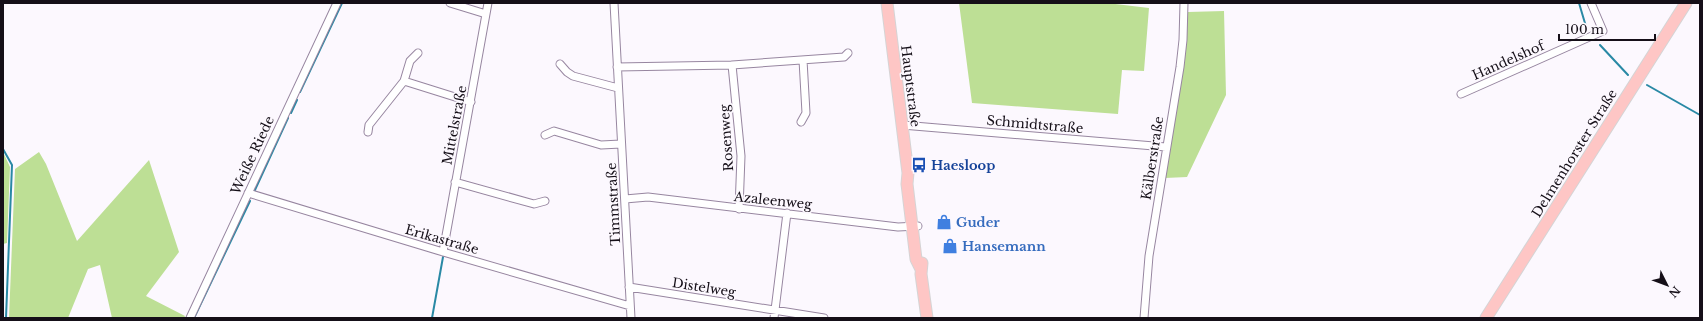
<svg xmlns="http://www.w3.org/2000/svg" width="1703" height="321" viewBox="0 0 1703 321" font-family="'Libre Baskerville',serif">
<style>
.green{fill:#bddf95}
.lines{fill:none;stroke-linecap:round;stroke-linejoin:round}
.stream{stroke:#2989a5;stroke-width:2}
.minor-casing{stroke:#9786a0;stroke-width:9}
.primary-casing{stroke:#d5d4d5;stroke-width:13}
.minor{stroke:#fff;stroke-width:7}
.primary{stroke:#fec6c5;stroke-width:11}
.labels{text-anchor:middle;stroke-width:3.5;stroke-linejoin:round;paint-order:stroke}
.street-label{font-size:13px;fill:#150f18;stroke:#fcf8fe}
.transit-label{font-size:13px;font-weight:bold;fill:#164399;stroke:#fcf8fe;text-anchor:start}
.shop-label{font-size:13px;font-weight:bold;fill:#366cbe;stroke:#fcf8fe;text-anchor:start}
</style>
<rect width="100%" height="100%" fill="#fcf8fe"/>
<path class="green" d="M959,3H1107L1149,8L1144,71L1122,70L1118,114L972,103Z
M1224,11L1226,95L1187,177L1165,178L1184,64L1188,12Z
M3,152L10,167L7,243L3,244Z
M39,152L46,164L77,241L149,160L179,252L146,296L185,316L184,318H112L100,265L88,269L68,318H9L15,169Z"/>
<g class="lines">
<path class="stream" d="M1579,3L1587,30
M1600,45L1628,75
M1647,85L1700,115
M300,92L342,3
M291,113L297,100
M3,149L12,165L6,318
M254,192L288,118
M194,318L250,201
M432,318L443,257"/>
<g class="minor-casing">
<path id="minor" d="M450,3L486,14
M614,3L631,318
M418,53L410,61L404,81L471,102
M560,64L567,72L573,76L618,88
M732,65L741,156L739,209
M617,67L732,65L844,57L848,53
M1461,94L1603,31L1591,3
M801,122L806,113L803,60
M902,125L1166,147
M368,132L369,125L404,81
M545,135L554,131L601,145L621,144
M455,182L534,204L545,201
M248,193L443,252L630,306
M625,199L648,197L898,227L918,226
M443,252L488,3
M629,287L824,318
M190,318L337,3
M774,318L787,213
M1144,318L1149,256L1180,67L1183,40L1184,3"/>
</g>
<g class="primary-casing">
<path id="primary" d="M887,3L908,173L907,184L916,259L921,269
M922,263L921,274L927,318
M1486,318L1686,3"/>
</g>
<use href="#minor" class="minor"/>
<use href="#primary" class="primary"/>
</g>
<defs>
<g id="bus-bare" transform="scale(1.2)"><path d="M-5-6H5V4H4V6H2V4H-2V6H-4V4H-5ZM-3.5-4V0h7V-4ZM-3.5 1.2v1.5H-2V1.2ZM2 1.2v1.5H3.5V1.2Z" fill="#1a4fb4" stroke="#fcf8fe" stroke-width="2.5" paint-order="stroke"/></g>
<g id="shop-bare" transform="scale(1.2)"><path d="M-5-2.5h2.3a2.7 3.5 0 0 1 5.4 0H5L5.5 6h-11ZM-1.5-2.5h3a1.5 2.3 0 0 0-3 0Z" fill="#3f7fe0" stroke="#fcf8fe" stroke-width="2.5" paint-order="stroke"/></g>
</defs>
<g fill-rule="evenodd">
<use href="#bus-bare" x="919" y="165"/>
<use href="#shop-bare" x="944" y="222"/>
<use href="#shop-bare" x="950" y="246"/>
</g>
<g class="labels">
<g class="street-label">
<text transform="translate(1508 60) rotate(-24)" y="5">Handelshof</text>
<text transform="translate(911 86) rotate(83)" y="5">Hauptstraße</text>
<text transform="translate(1035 124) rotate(5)" y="5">Schmidtstraße</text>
<text transform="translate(454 125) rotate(-79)" y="5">Mittelstraße</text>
<text transform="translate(726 138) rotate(-94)" y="5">Rosenweg</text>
<text transform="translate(1574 153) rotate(-58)" y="5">Delmenhorster Straße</text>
<text transform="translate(252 155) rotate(-65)" y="5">Weiße Riede</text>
<text transform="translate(1152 158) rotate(-81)" y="5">Kälberstraße</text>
<text transform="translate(773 200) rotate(6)" y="5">Azaleenweg</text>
<text transform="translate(613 204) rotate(-93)" y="5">Timmstraße</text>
<text transform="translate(442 239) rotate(16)" y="5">Erikastraße</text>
<text transform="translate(704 287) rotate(9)" y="5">Distelweg</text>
</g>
<g class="transit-label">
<text x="931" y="170">Haesloop</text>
</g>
<g class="shop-label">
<text x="956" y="227">Guder</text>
<text x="962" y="251">Hansemann</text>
</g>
</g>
<rect width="1703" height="321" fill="none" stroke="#150f18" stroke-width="8"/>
<g transform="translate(1667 285) rotate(132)" stroke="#fcf8fe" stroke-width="3" paint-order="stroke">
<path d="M0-3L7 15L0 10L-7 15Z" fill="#150f18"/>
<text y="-6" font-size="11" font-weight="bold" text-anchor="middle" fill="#150f18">N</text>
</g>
<path d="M1559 34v6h96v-6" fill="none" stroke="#150f18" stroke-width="2"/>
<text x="1565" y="34" font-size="12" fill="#150f18" stroke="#fcf8fe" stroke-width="3" paint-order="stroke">100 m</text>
</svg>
